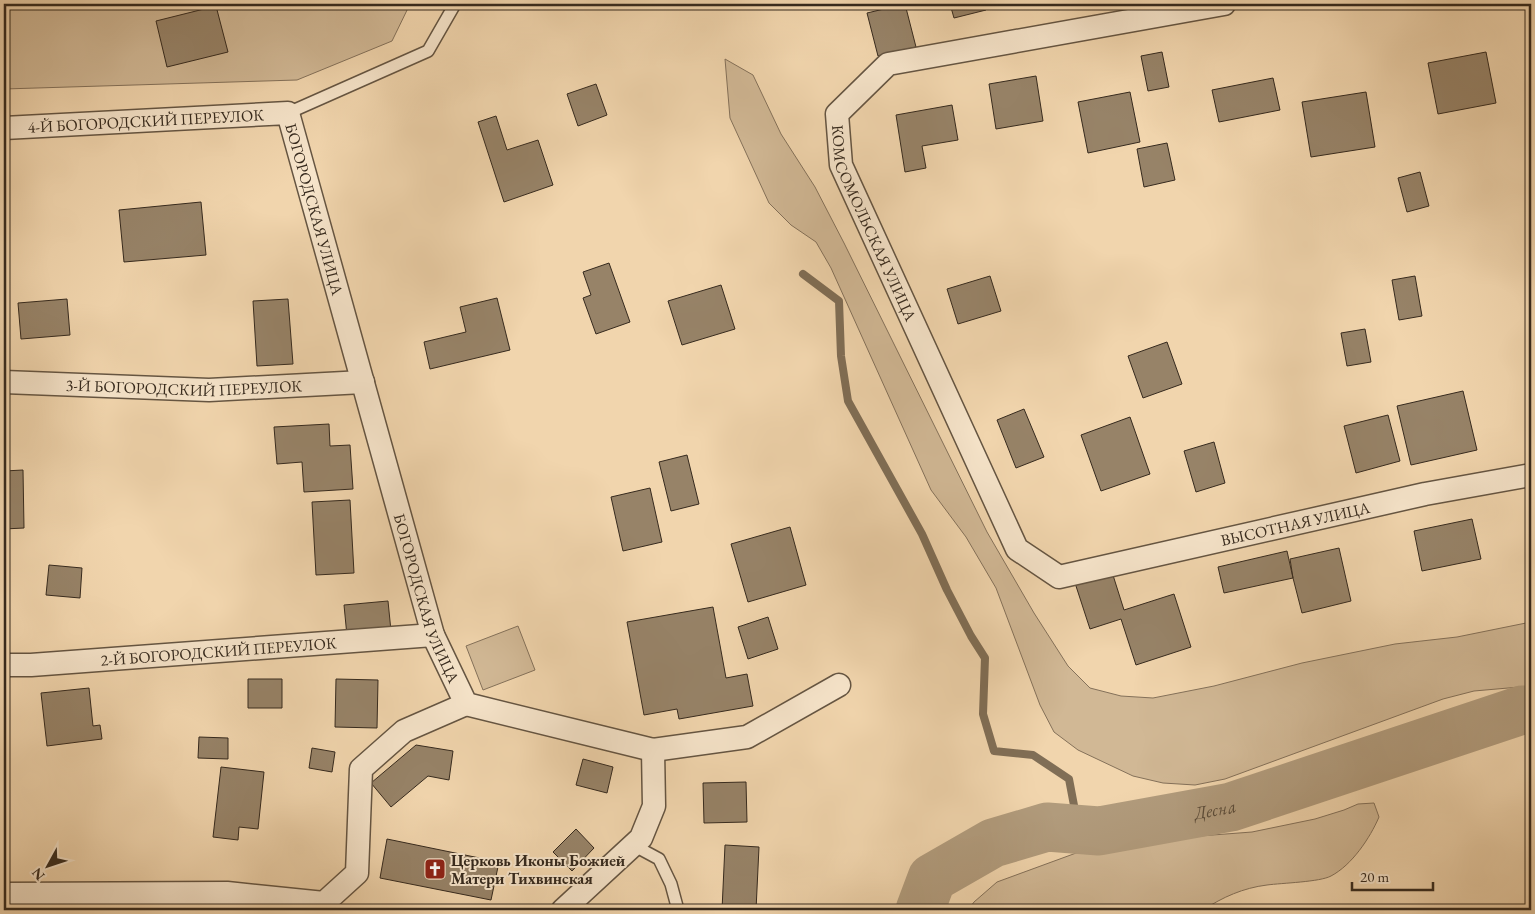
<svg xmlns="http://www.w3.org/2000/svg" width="1535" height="914" viewBox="0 0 1535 914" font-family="'EB Garamond',serif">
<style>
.green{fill:#d1b895;stroke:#84715a}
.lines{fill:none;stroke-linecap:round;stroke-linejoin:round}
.stream{stroke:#806e56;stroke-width:8}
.river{stroke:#b19b7c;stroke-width:49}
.building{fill:#978368;stroke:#362a1e}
.service-casing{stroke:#655542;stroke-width:14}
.minor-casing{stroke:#655542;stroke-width:25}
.service{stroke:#f6e4ca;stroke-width:11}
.minor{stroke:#f6e4ca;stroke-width:22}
.labels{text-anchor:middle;stroke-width:4;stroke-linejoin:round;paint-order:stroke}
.street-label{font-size:16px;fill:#362a1e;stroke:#f6e4ca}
.poi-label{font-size:16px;font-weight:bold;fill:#362a1e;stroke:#f6e4ca;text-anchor:start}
.water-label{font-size:18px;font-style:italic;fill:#5b4c3a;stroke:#f6e4ca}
</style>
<rect width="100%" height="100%" fill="#f1d5ad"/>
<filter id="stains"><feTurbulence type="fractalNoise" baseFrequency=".004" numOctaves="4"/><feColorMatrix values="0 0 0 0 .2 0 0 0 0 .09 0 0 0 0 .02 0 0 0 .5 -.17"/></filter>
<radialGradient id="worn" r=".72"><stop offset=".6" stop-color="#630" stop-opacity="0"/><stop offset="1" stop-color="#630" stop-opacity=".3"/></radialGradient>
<path class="green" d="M4,4H410L392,41L297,80L4,89Z
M725,59L753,75L781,134L815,187L844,243L987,532L1034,613L1068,666L1090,688L1121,696L1153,698L1214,686L1302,663L1395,644L1457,637L1531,622V686L1474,691L1443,699L1225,779L1195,785L1163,783L1133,776L1078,750L1054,732L1040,705L996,588L966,537L931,490L831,268L816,242L791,225L769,203L730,118Z
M518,626L535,670L483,690L466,646Z
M1374,803L1379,817C1370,838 1352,865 1331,876C1320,882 1282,883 1267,885C1243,888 1223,897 1203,910H968L974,902L997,882L1098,845L1129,844L1160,839L1252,832L1315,819L1344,810L1358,804Z"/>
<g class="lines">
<path class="stream" d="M803,274L839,301L841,356L848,401L922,534L947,590L971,636L985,658L983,714L994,751L1033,755L1069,779L1076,816L1075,829"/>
<path class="river" id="s1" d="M920,910L932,878L993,843L1047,827L1099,831L1231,807L1522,710H1531"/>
</g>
<path class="building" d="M905,4L916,47L878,56L867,13Z
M950,4H984L986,10L954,18Z
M216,6L228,52L167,67L156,21Z
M1162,52L1169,87L1148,91L1141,56Z
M1486,52L1496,103L1438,114L1428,63Z
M1036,76L1043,121L996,129L989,84Z
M1273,78L1280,110L1219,122L1212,90Z
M596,84L607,115L578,126L567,94Z
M1130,92L1140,142L1088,153L1078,102Z
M1366,92L1375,147L1311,157L1302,102Z
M952,105L958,140L922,146L926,168L905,172L896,115Z
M496,116L507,150L538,140L553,185L504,202L478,122Z
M1167,143L1175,180L1144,187L1137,149Z
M1420,172L1429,206L1407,212L1398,178Z
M201,202L206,255L124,262L119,210Z
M609,263L630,322L596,334L583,298L591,295L583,272Z
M990,276L1001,311L958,324L947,289Z
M1415,276L1422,316L1399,320L1392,280Z
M721,285L735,329L682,345L668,301Z
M497,298L510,350L430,369L424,342L466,332L460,307Z
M67,299L70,335L21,339L18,303Z
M288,299L293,364L257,366L253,301Z
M1365,329L1371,362L1347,366L1341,333Z
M1167,342L1182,384L1143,398L1128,356Z
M1463,391L1477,450L1411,465L1397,406Z
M1024,409L1044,457L1016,468L997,420Z
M1388,415L1400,461L1356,473L1344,426Z
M1130,417L1150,474L1101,491L1081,435Z
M329,424L330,446L350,445L353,489L304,492L302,462L277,464L274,427Z
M1214,442L1225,483L1196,492L1184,451Z
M687,455L699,504L671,511L659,462Z
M23,470L24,528L4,529V471Z
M650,488L662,542L623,551L611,497Z
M350,500L354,573L316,575L312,502Z
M1472,519L1481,559L1422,571L1414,531Z
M790,527L806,585L748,602L731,544Z
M1339,548L1351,601L1302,613L1293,578L1290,559Z
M1287,551L1293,578L1224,593L1218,567Z
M49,565L82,568L80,598L46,595Z
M1112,572L1124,610L1174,594L1191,647L1136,665L1121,619L1090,629L1075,583Z
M388,601L391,631L347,636L344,605Z
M713,607L726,678L747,674L753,706L679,719L677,709L644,715L627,622Z
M768,617L778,649L748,659L738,627Z
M248,679H282V708H248Z
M336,679L378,680L377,728L335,727Z
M89,688L93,726L100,725L102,739L47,746L41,693Z
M199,737L228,738V759L198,758Z
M416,745L453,751L449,780L428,776L391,807L371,783Z
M312,748L335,752L332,772L309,768Z
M583,759L613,767L607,793L576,785Z
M221,767L264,772L258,829L239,827L238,840L213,837Z
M746,782L747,822L704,823L703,783Z
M576,829L594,848L572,871L553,852Z
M387,839L499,862L491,900L380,878Z
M725,845L759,847L756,910H722Z"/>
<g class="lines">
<g class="service-casing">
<path id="service" d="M288,113L428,51L455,4
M633,845L659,859L671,884L678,910"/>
</g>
<g class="minor-casing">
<g id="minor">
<path id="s2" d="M1224,4L888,64L837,114L841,165L1017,549L1059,577L1425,494L1531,475"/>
<path id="s3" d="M4,128L288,113L433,635L466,704L653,750L654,806L641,838L563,910"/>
<path id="s4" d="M4,382L209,390L363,382"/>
<path id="s5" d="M4,665H31L433,635"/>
<path d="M653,750L747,737L839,685"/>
<path d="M4,894L227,893L324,903L357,873L361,769L404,731L466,704"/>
</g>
</g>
<use href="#service" class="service"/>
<use href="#minor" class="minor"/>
</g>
<defs>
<g id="church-square" transform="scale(1.125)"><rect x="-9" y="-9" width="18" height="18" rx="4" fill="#8f2418" stroke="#f6e4ca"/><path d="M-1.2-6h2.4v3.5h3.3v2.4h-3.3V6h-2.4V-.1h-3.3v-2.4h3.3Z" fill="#fff"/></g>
</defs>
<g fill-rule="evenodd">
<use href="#church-square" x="435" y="869"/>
</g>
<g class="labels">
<g class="street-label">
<text dy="6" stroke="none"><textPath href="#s3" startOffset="142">4-Й БОГОРОДСКИЙ ПЕРЕУЛОК</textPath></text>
<text dy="6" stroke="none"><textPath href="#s3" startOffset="384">БОГОРОДСКАЯ УЛИЦА</textPath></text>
<text dy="6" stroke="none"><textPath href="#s2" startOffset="529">КОМСОМОЛЬСКАЯ УЛИЦА</textPath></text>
<text dy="6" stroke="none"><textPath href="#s4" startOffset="180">3-Й БОГОРОДСКИЙ ПЕРЕУЛОК</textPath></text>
<text dy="6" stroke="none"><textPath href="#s2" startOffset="1179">ВЫСОТНАЯ УЛИЦА</textPath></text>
<text dy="6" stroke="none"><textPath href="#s3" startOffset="789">БОГОРОДСКАЯ УЛИЦА</textPath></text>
<text dy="6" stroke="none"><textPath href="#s5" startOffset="215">2-Й БОГОРОДСКИЙ ПЕРЕУЛОК</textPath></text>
</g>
<g class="poi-label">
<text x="451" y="866">Церковь Иконы Божией<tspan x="451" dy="18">Матери Тихвинская</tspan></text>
</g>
<g class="water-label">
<text dy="6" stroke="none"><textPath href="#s1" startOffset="331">Десна</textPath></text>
</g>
</g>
<rect width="1535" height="914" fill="none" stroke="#f1d5ad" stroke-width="20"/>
<rect x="5" y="5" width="1525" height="904" fill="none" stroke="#362a1e" stroke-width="2.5"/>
<rect x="10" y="10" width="1515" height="894" fill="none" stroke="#362a1e"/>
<g transform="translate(48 866) rotate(230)" stroke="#f6e4ca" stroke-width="4" paint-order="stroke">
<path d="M0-4L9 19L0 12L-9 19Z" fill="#362a1e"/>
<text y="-8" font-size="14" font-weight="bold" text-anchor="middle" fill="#362a1e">N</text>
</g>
<path d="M1352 882v8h81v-8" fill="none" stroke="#362a1e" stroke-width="2.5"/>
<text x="1360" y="882" font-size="15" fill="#362a1e" stroke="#f6e4ca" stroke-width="4" paint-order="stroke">20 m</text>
<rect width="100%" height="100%" filter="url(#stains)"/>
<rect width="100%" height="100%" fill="url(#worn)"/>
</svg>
